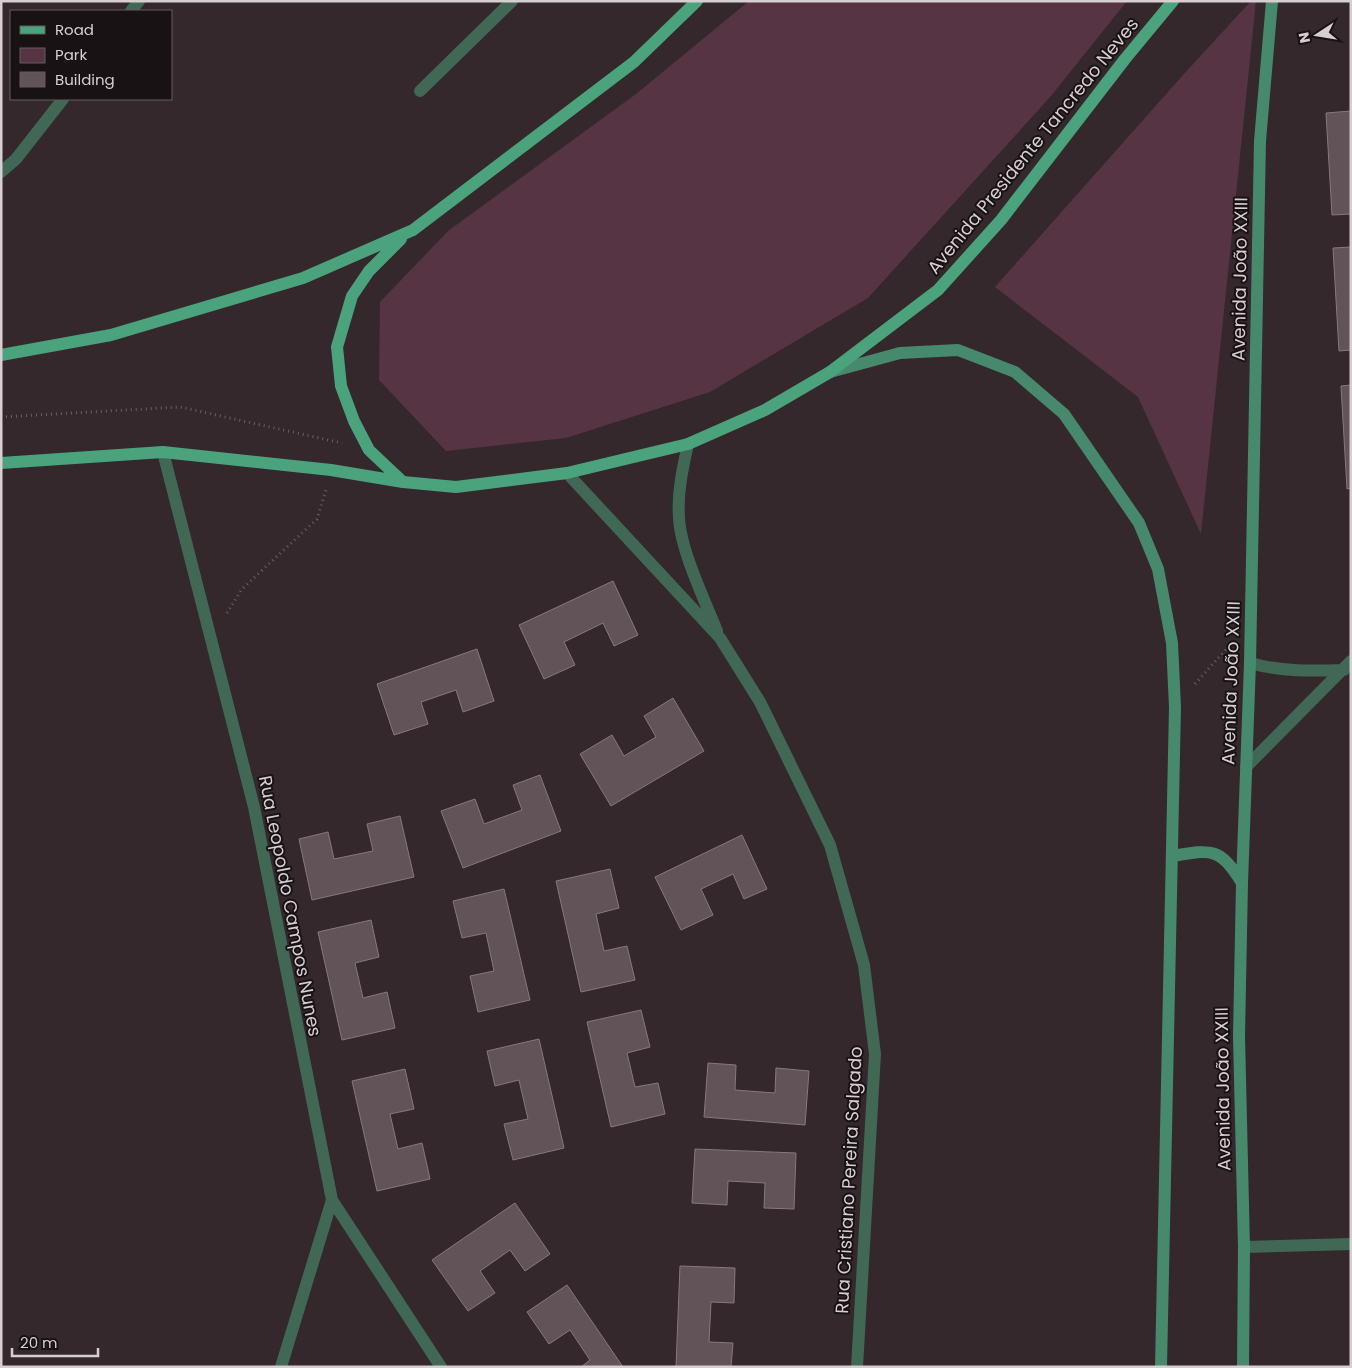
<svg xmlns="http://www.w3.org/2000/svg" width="1352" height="1368" viewBox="0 0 1352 1368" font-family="Poppins,sans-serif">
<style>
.green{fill:#563443}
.building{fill:#615358;stroke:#87787e}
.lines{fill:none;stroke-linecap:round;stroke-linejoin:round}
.path{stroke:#6a5f63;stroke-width:3;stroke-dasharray:1 4;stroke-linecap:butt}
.street{stroke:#406855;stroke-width:12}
.secondary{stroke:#47896c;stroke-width:12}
.primary{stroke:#4ba37d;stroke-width:12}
.labels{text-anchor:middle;stroke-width:4;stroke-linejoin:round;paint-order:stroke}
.street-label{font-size:18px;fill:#d7ced2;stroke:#181215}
</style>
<rect width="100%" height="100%" fill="#34282d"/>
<path class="green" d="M749,1H1127L1051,96L868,298L710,392L566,438L446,451L379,380L380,302L448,231L636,94Z
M1251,1H1256L1201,534L1138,397L995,287L1183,75Z"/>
<path class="building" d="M1351,111V214L1332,215L1326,113Z
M1351,247V350L1339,351L1333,248Z
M1351,385V488L1347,489L1341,386Z
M613,581L638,635L614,646L603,623L564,642L575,665L544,679L519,625Z
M477,649L494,701L463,712L456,690L421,702L428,724L394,735L377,684Z
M673,698L704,751L611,806L580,754L612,735L624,756L656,737L644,716Z
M540,775L561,831L463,868L441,811L475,799L484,824L522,810L513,785Z
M400,816L414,877L312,900L299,839L328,832L334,859L373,851L367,824Z
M742,835L767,889L744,899L733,874L701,889L713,915L681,930L655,877Z
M610,869L619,908L596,914L604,951L627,946L635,980L581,992L556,881Z
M504,889L530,1000L478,1012L470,976L494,971L486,933L462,938L453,901Z
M371,920L379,957L355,963L363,998L387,992L395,1028L342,1040L318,932Z
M641,1010L650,1047L627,1053L635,1087L658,1083L665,1114L611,1127L587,1022Z
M539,1039L564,1148L513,1160L504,1124L528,1119L519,1080L495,1086L487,1051Z
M708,1063L736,1065L735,1090L775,1093L776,1068L809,1071L805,1125L704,1117Z
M405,1069L414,1109L390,1114L398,1149L422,1143L430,1179L377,1191L352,1081Z
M695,1149L796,1153L794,1209L764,1208L765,1183L728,1181L727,1205L692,1203Z
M515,1203L550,1254L525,1271L510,1250L480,1271L495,1293L468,1311L432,1260Z
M680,1266L735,1268L734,1303L711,1302L709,1342L733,1343L731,1367H676Z
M567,1285L623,1367H581L590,1360L570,1330L549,1344L527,1312Z"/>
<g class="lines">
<path class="path" d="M1,417L180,407L342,443
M227,613L242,589L317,519L326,490
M1195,684L1229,646"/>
<path class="street" d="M131,11L139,1
M420,91L512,1
M1,172L16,159L63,99
M688,444C683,467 677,493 679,517C680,549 705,601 717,631
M163,452L254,807L332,1200L281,1367
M567,473L720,638L760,702L830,845L864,965L875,1054L857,1367
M1250,663C1282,672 1312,671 1344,670
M1246,767L1351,661
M332,1200L441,1367
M1244,1247L1351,1244"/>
<path class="secondary" d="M830,372L900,353L958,350L1015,372L1064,414L1139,523L1158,569L1172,643L1175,707L1161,1367
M1173,856C1213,849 1220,848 1242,883
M1243,1367L1244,1247L1239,1036L1242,883L1250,663L1260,141L1272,1"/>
<path class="primary" d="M401,239L369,271L352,296L337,347L341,386L354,421L369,450L403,482
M1,355L111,335L303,278L413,230L634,62L697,1
M1,463L163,452L331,470L403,482L456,487L567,473L688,444L765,410L830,372L938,290L1001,220L1125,59L1173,1"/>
</g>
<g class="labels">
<g class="street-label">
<text transform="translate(1033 146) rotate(-51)" y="6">Avenida Presidente Tancredo Neves</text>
<text transform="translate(1240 279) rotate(-89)" y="6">Avenida João XXIII</text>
<text transform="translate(1231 683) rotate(-88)" y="6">Avenida João XXIII</text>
<text transform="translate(290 906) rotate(79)" y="6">Rua Leopoldo Campos Nunes</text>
<text transform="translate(1223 1089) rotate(-91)" y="6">Avenida João XXIII</text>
<text transform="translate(849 1180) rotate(-87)" y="6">Rua Cristiano Pereira Salgado</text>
</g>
</g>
<rect width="1352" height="1368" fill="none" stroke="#d7ced2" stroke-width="5"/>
<rect x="10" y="10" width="162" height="90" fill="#181215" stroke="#645d61"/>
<rect x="20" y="26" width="25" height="8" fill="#4ba37d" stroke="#645d61"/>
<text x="55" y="35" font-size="15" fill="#d7ced2">Road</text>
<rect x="20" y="48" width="25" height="15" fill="#563443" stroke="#645d61"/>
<text x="55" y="60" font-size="15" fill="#d7ced2">Park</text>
<rect x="20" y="72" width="25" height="15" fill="#615358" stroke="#645d61"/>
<text x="55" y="85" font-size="15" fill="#d7ced2">Building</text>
<g transform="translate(1317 35) rotate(258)" stroke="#181215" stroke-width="4" paint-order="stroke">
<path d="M0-4L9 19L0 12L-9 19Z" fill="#d7ced2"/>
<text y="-8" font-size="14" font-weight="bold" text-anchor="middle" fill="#d7ced2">N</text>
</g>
<path d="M12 1348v8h86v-8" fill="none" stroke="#d7ced2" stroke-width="2.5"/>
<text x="20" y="1348" font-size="15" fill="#d7ced2" stroke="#181215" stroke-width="4" paint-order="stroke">20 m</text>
</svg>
